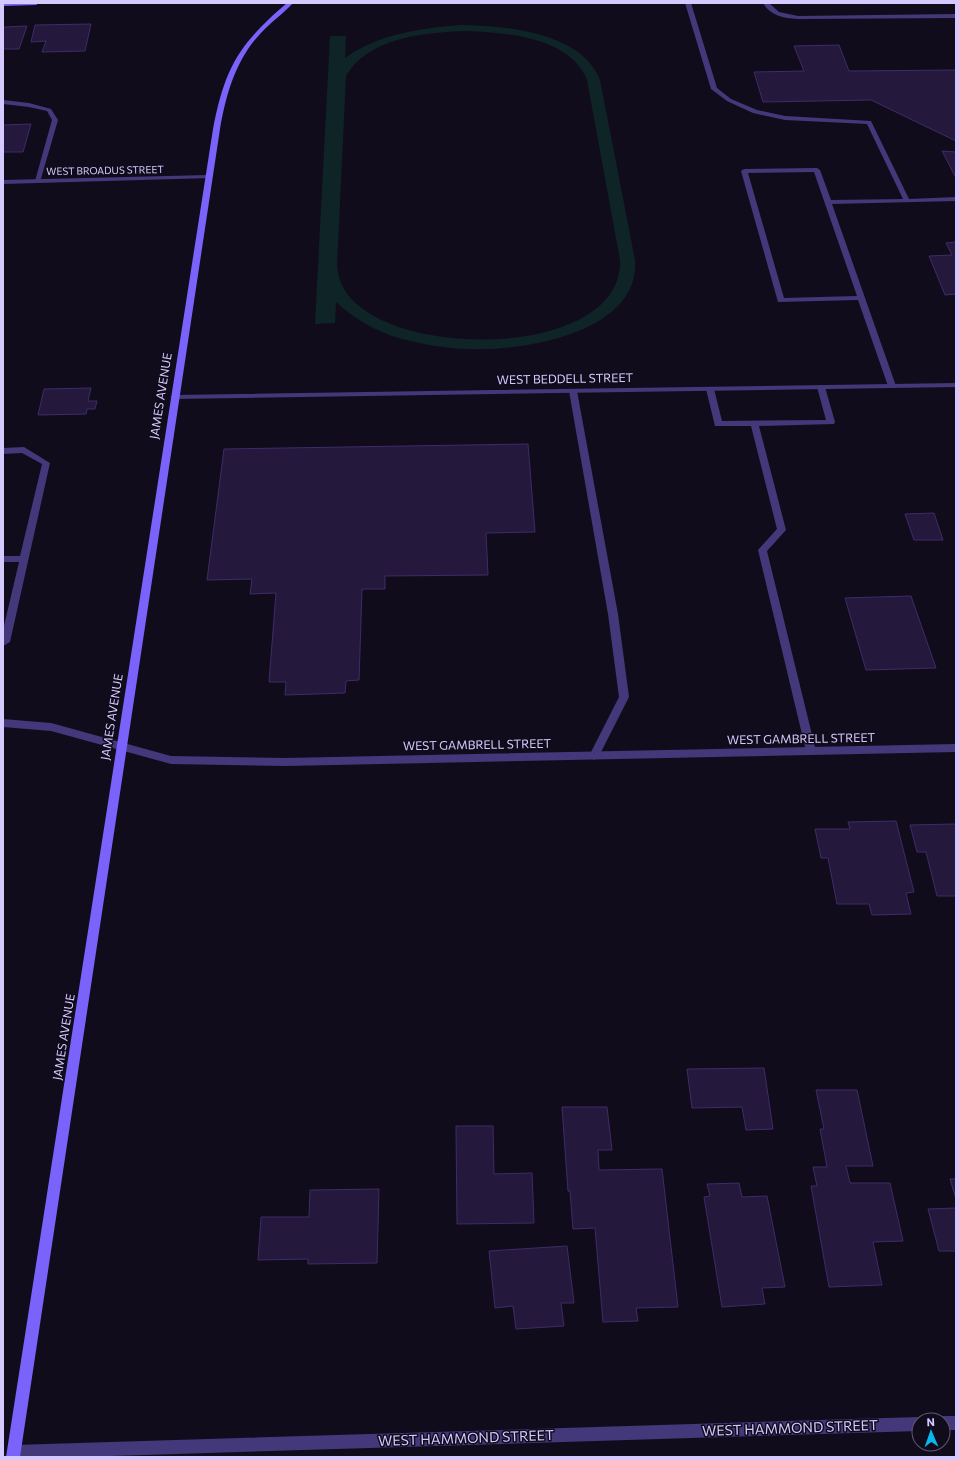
<svg xmlns="http://www.w3.org/2000/svg" width="959" height="1460" viewBox="0 0 959 1460" font-family="Commissioner,sans-serif">
<style>
.green{fill:#0f2426;fill-rule:evenodd}
.building{fill:#24193c;stroke:#3f2b67}
.lines{fill:none;stroke-linecap:round;stroke-linejoin:round}
.lane{fill:#43387a;fill-rule:evenodd}
.street{fill:#43387a;fill-rule:evenodd}
.secondary{fill:#7963fa;fill-rule:evenodd}
.labels{text-anchor:middle;stroke-width:3;stroke-linejoin:round;paint-order:stroke}
.far-street-label{font-size:10px;fill:#d5c9fd;stroke:#110c1c}
.street-label{font-size:12px;fill:#d5c9fd;stroke:#110c1c}
.near-street-label{font-size:14px;fill:#d5c9fd;stroke:#110c1c}
</style>
<rect width="100%" height="100%" fill="#110c1c"/>
<path class="green" d="M462,25C505,26 582,32 600,80L635,260C640,328 538,348 486,349C460,350 435,347 411,341C382,335 358,322 336,302L335,323L315,324L330,36H346L345,58C379,34 420,28 462,25ZM462,31C502,32 570,36 587,80L620,260C624,359 387,362 344,289C340,282 338,274 337,266L346,76C368,38 422,33 462,31Z"/>
<path class="building" d="M91,24L85,51L42,52L46,41L31,42L35,25Z
M27,26L19,49H3V29L5,27Z
M839,45L849,71L956,70V141L871,100L763,102L754,72L804,71L794,46Z
M31,124L23,152H3V125Z
M942,151L956,152V178Z
M956,242V294L945,295L929,256L952,255L946,243Z
M91,388L88,401H97L95,409H87L86,414L38,415L44,389Z
M528,444L535,532L486,533L488,575L385,576V589H362L359,680L346,681L345,693L285,695L286,682H269L276,593L250,594L252,579L207,580L224,449Z
M934,513L943,540H914L905,514Z
M911,596L936,668L866,670L845,598Z
M896,821L914,892L906,893L911,914L872,915L869,904H837L828,858H821L815,829H850L848,822Z
M956,824V896H937L926,852H917L910,825Z
M764,1068L773,1129L746,1130L742,1107L692,1108L687,1069Z
M816,1090H857L873,1166H846L850,1183H890L903,1241L873,1242L882,1285L829,1287L811,1186H817L813,1167H827L820,1129H824Z
M562,1107H607L612,1150H598L599,1170L662,1169L678,1307L636,1308L638,1321L603,1322L595,1228L573,1229L570,1191H568Z
M456,1126H493L494,1174L532,1173L534,1223L457,1224Z
M950,1179H956V1199Z
M739,1183L742,1197L767,1196L785,1287L762,1288L765,1304L722,1307L704,1197L710,1196L707,1184Z
M379,1189L377,1263L308,1264V1259L258,1260L261,1217H309L310,1190Z
M956,1208V1251H939L928,1209Z
M567,1246L574,1303H561L564,1326L516,1329L513,1306L495,1308L489,1251Z"/>
<g class="lines">
<path class="lane" d="M685,3H691L717,88L731,99L757,110L785,116L871,121L909,199L956,197V201L832,204L896,386L895,388H889L888,386L858,300L778,302L741,171L744,169L817,168L820,170L831,200L903,199L867,124L785,120L753,113L727,101L711,89ZM814,172L857,296L784,298L748,173Z
M763,3H769L779,12L798,16L956,14V18L798,19C783,18 771,16 763,3Z
M3,100L29,103L51,109L58,120L40,182L35,181L52,120L47,111L29,107L3,104Z
M818,385H821L825,387L835,422L834,424L759,426L786,530L767,551L816,751L811,755L806,751L758,550L777,529L751,426H715L706,389L710,387L714,389L722,421L826,420L817,387Z
M570,389H576L577,391L618,614L629,697L599,756L594,760L589,756L619,697L608,614L569,391Z
M24,447L50,463L10,642L3,646V630L19,562H3V556H20L42,464L22,453L3,454V448Z"/>
<path class="street" d="M208,175L210,176V178L3,184V180Z
M956,383V387L174,399L170,397L174,395Z
M3,719L51,723L171,756L286,758L956,744V752L286,766L171,764L51,731L3,727Z
M943,1416H956V1430H943V1420H937Z
M919,1417L924,1420H919V1431L80,1457H9L7,1452L9,1447L14,1445Z"/>
<path class="secondary" d="M3,3H39L36,5L3,6Z
M287,3H293C283,14 271,22 261,33C236,59 226,94 220,129L20,1457H6L213,129C225,67 239,44 287,3Z"/>
</g>
<g class="labels">
<g class="far-street-label">
<text transform="translate(105 170) rotate(-1)" y="4">WEST BROADUS STREET</text>
</g>
<g class="street-label">
<text transform="translate(565 379) rotate(-1)" y="4">WEST BEDDELL STREET</text>
<text transform="translate(161 396) rotate(-81)" y="4">JAMES AVENUE</text>
<text transform="translate(112 717) rotate(-81)" y="4">JAMES AVENUE</text>
<text transform="translate(801 739) rotate(-1)" y="4">WEST GAMBRELL STREET</text>
<text transform="translate(477 745) rotate(-1)" y="4">WEST GAMBRELL STREET</text>
<text transform="translate(64 1037) rotate(-81)" y="4">JAMES AVENUE</text>
</g>
<g class="near-street-label">
<text transform="translate(790 1428) rotate(-2)" y="5">WEST HAMMOND STREET</text>
<text transform="translate(466 1438) rotate(-2)" y="5">WEST HAMMOND STREET</text>
</g>
</g>
<rect width="959" height="1460" fill="none" stroke="#d5c9fd" stroke-width="8"/>
<g transform="translate(931 1432) rotate(358)"><circle r="19" fill="#110c1c" stroke="#5f5876"/>
<path d="M0-3L7 15L0 10L-7 15Z" fill="#08b8ea"/>
<text y="-6" font-size="11" font-weight="bold" text-anchor="middle" fill="#d5c9fd">N</text>
</g>
</svg>
